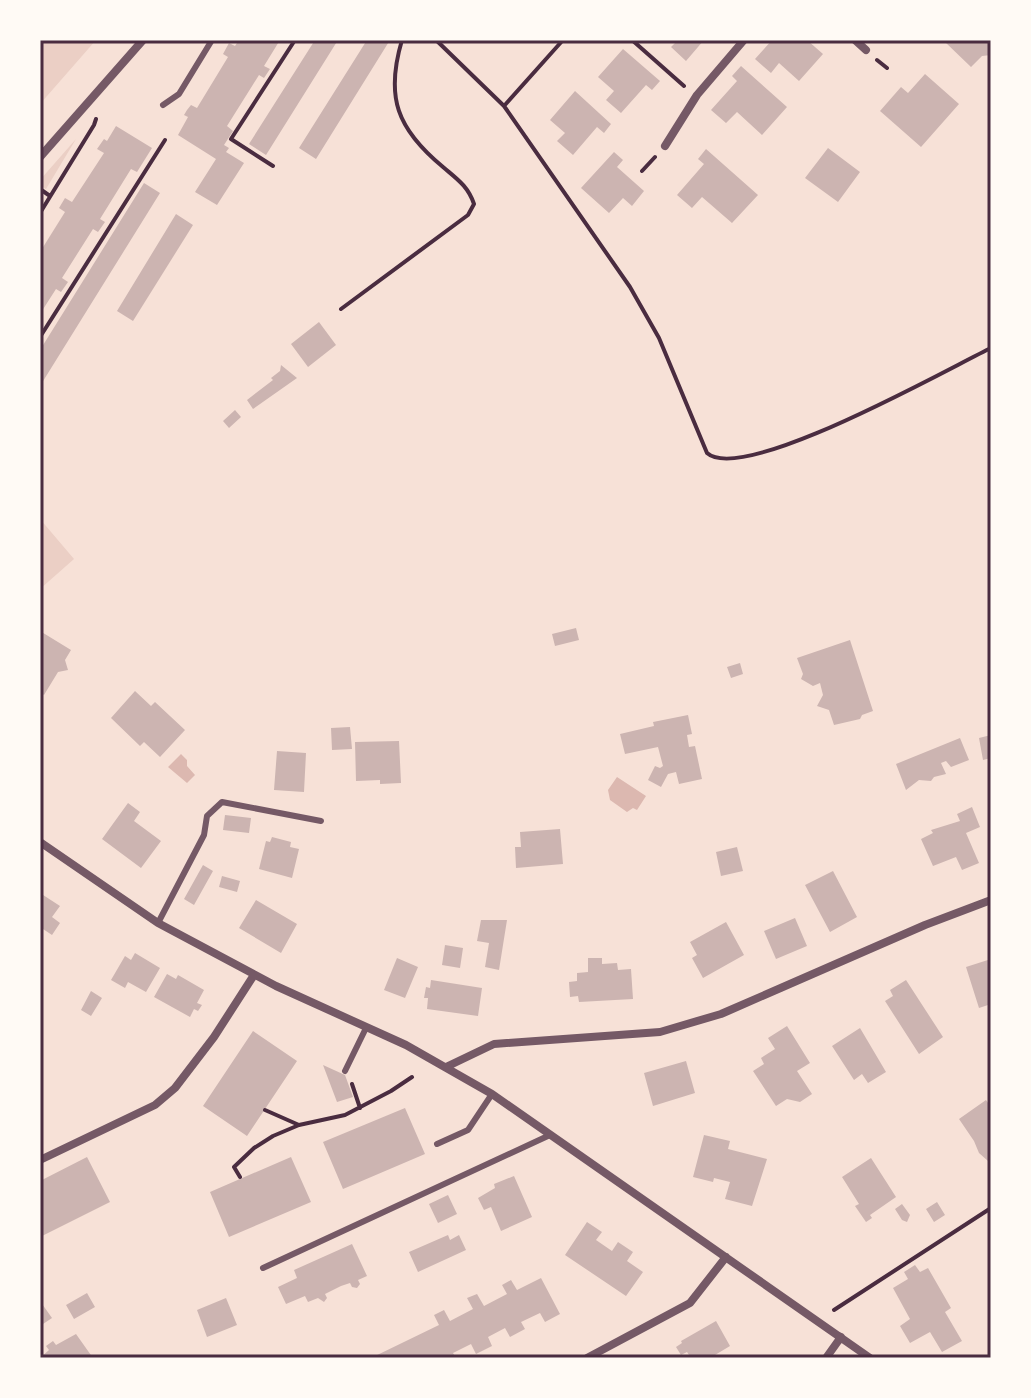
<svg xmlns="http://www.w3.org/2000/svg" width="1031" height="1398" viewBox="0 0 1031 1398" font-family="'Roboto Condensed',sans-serif">
<style>
.green{fill:#ebcfc5}
.water{fill:#dcb8b0}
.building{fill:#ccb4b1}
.lines{fill:none;stroke-linecap:round;stroke-linejoin:round}
.path{stroke:#4a2c40;stroke-width:4}
.service{stroke:#755966;stroke-width:6}
.minor{stroke:#755966;stroke-width:8}
.neatline{fill:none;stroke:#4a2c40;stroke-width:3}
</style>
<rect width="100%" height="100%" fill="#f7e1d7"/>
<path class="green" d="M40,40H96L40,104Z
M76,139L46,189L40,185V180Z
M40,519L74,559L40,589Z"/>
<path class="water" d="M181,754L187,760V766L195,775L187,783L168,767Z
M617,777L646,796L637,810L633,808L627,812L610,800L608,790Z"/>
<path class="building" d="M239,40H280L264,66L270,69L264,78L259,75L227,126L233,131L224,145L229,148L226,152L244,163L217,205L195,192L216,159L178,135L188,117L184,115L187,110L191,105L197,108L228,57L223,54L229,43L235,46Z
M315,40H338L266,155L249,144Z
M367,40H390L316,159L299,148Z
M678,40H704L686,61L671,47Z
M772,40H807L823,54L799,81L779,63L771,73L755,59Z
M946,40H991V55L982,56L971,67L945,42Z
M623,49L660,81L652,90L646,85L621,113L606,100L614,91L598,77Z
M741,66L787,107L762,135L737,112L726,123L711,110L737,81L732,76Z
M925,74L959,104L921,147L880,111L901,87L908,93Z
M575,91L611,124L604,133L597,127L573,155L557,141L565,133L550,120Z
M116,126L152,148L137,172L131,169L100,219L105,222L98,232L93,229L62,278L68,282L61,292L56,289L40,314V252L65,212L59,208L65,198L72,202L104,153L97,149L104,139L107,141Z
M828,148L860,172L838,202L805,178Z
M706,149L758,195L732,223L702,197L692,208L677,195L704,164L698,159Z
M614,152L623,160L617,167L644,191L632,206L623,198L609,213L581,188Z
M144,183L160,193L40,386V350Z
M176,214L193,225L133,321L117,311Z
M319,322L336,345L308,367L291,344Z
M281,365L297,378L253,409L247,400L273,380L271,378L280,371Z
M235,410L241,417L229,428L223,421Z
M576,628L579,640L555,646L552,634Z
M40,631L71,650L65,660L68,670L58,672L44,695L40,692Z
M850,640L873,711L862,715L860,719L834,725L829,710L817,706L823,695L820,683L813,686L801,679L803,674L797,658Z
M740,663L743,674L731,678L727,667Z
M135,691L151,706L155,702L185,730L160,757L144,742L140,746L111,718Z
M688,715L692,734L687,735L689,747L695,746L702,779L679,784L676,772L668,774L661,787L648,780L655,766L660,768L663,766L658,747L625,754L620,734L654,726L653,722Z
M350,727L352,749L332,750L331,728Z
M991,735V758L983,760L979,738Z
M960,738L969,760L951,767L946,761L941,763L946,774L934,777L931,781L919,780L906,790L896,764Z
M399,741L401,783L380,784V780L356,781L355,742Z
M277,751L306,753L304,792L274,790Z
M128,803L140,812L134,821L161,841L141,868L102,839Z
M972,807L980,827L966,833L979,863L962,870L956,857L933,866L921,839L933,833L931,830L960,821L957,814Z
M225,815L251,818L249,833L223,830Z
M560,829L563,864L516,868L515,847H521L520,832Z
M272,837L291,842L290,847L299,849L292,878L259,869L266,841L270,842Z
M737,847L743,871L721,876L716,852Z
M203,865L213,871L194,905L184,899Z
M833,871L857,917L830,932L805,885Z
M222,876L240,881L237,892L219,887Z
M40,893L60,906L52,917L60,923L52,935L40,927Z
M256,900L297,924L281,953L239,928Z
M795,918L807,946L776,959L764,931Z
M481,920H507L499,970L485,967L489,943L477,941Z
M726,922L744,955L703,978L692,958L697,955L690,942Z
M445,945L463,948L460,968L442,965Z
M135,953L160,968L146,992L128,982L125,988L111,980L125,956L131,960Z
M397,958L418,967L405,998L384,990Z
M588,958H602V964L617,963L618,970L631,969L633,999L579,1002L578,996L570,997L569,982L577,981V973L588,972Z
M991,959V1004L979,1008L966,967Z
M167,974L176,979L178,975L204,990L197,1003L202,1005L198,1011L194,1009L190,1017L154,997Z
M431,980L482,988L478,1016L427,1009L428,998H424L426,987L430,988Z
M906,980L943,1037L919,1054L885,1001L893,996L890,990Z
M91,991L102,998L91,1016L81,1010Z
M787,1026L810,1063L797,1071L812,1094L800,1102L787,1099L776,1106L753,1071L764,1064L761,1058L775,1049L768,1038Z
M860,1028L886,1072L868,1083L862,1074L854,1080L832,1046Z
M253,1031L297,1061L247,1136L203,1106Z
M686,1061L695,1093L653,1106L644,1073Z
M323,1065L345,1075L353,1097L337,1102Z
M986,1100L991,1107V1158L988,1161L979,1153L974,1141L959,1119Z
M405,1108L425,1154L343,1189L323,1142Z
M704,1135L730,1141L728,1149L767,1159L752,1206L725,1199L730,1182L714,1178L713,1182L693,1177Z
M87,1157L110,1202L40,1237V1181Z
M291,1157L311,1202L229,1237L210,1192Z
M871,1158L896,1197L870,1215L872,1218L866,1222L855,1206L859,1204L842,1177Z
M514,1176L532,1217L501,1231L491,1207L484,1210L478,1198L495,1188L494,1184Z
M448,1195L457,1214L438,1223L429,1204Z
M937,1202L945,1215L934,1222L926,1209Z
M902,1204L910,1215L907,1222L902,1220L895,1209Z
M587,1222L602,1232L596,1240L612,1251L618,1242L633,1252L627,1261L643,1272L626,1296L565,1255Z
M448,1235L450,1240L459,1235L466,1250L418,1272L409,1252Z
M352,1244L367,1276L358,1280L360,1284L357,1288L352,1287L350,1283L341,1286L325,1294L327,1298L324,1302L318,1298L308,1302L305,1296L286,1304L278,1287L297,1278L294,1270Z
M915,1265L920,1272L928,1268L951,1308L945,1312L962,1341L942,1352L930,1332L910,1343L900,1326L910,1319L893,1288L908,1279L904,1272Z
M541,1278L560,1314L545,1322L540,1313L521,1322L525,1329L510,1337L505,1328L488,1337L492,1346L476,1354L471,1344L453,1353L456,1358H371L439,1325L434,1315L444,1310L450,1321L473,1309L467,1298L477,1294L484,1306L507,1294L502,1285L511,1280L517,1290Z
M87,1293L95,1307L74,1319L66,1305Z
M226,1298L237,1325L207,1337L197,1310Z
M40,1301L52,1318L40,1326Z
M716,1321L730,1346L710,1358H691L687,1352L681,1355L676,1347L682,1343L681,1341Z
M76,1334L93,1358H40L49,1350L46,1346L53,1341L56,1345Z"/>
<g class="lines">
<path class="path" d="M436,40L504,106L630,287L659,338L707,453C743,485 947,369 991,348
M632,40L684,86
M877,60L887,68
M504,106L563,40
M273,166L231,139L295,40
M642,171L655,157
M40,189L50,196
M40,213L94,125L96,119
M341,309L468,215L474,204C468,186 457,179 443,167C397,129 385,97 402,40
M40,337L165,140
M352,1084L360,1108
M265,1110L299,1125
M240,1177L234,1167L254,1148L273,1136L299,1125L345,1115L391,1091L412,1077
M834,1310L991,1208"/>
<path class="service" d="M163,105L179,94L212,40
M158,923L204,835L207,816L222,802L321,821
M345,1071L366,1028
M437,1144L468,1130L492,1094
M263,1268L550,1135"/>
<path class="minor" d="M855,40L866,50
M665,146L697,95L744,40
M40,157L143,40
M40,842L158,923L276,986L406,1045L492,1094L870,1358
M446,1067L494,1044L660,1032L721,1014L925,925L991,900
M40,1160L155,1105L175,1088L214,1037L254,975
M587,1358L690,1303L726,1257
M826,1358L841,1337"/>
</g>
<rect width="1031" height="1398" fill="none" stroke="#fffaf5" stroke-width="84"/>
<rect x="42" y="42" width="947" height="1314" class="neatline"/>
</svg>
